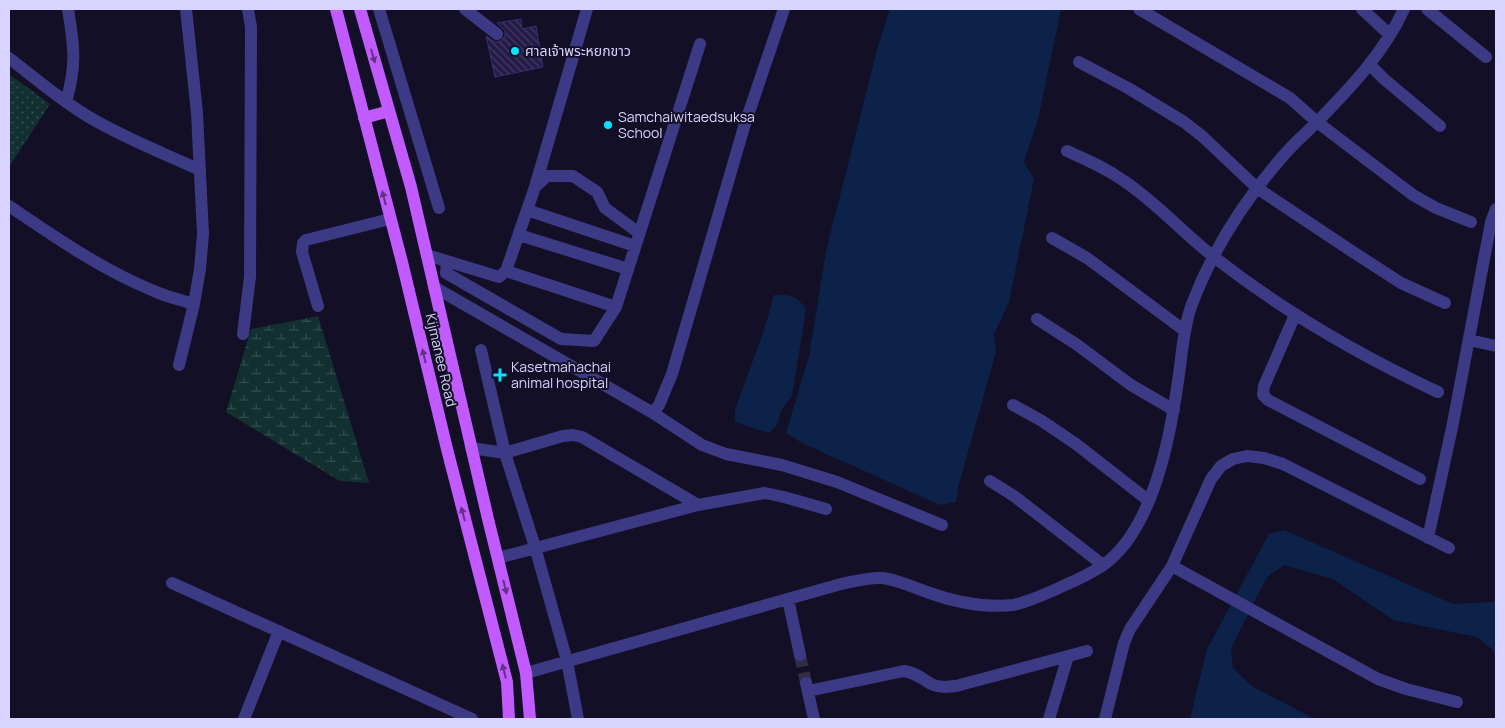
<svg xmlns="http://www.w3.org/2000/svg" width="1505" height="728" viewBox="0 0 1505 728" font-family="Manrope,'Noto Sans Thai',sans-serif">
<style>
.wetland{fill:url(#wetland-marsh)}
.garden{fill:url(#garden-dots)}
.water{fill:#0c2248}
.building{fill:url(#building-back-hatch);stroke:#3b2d73}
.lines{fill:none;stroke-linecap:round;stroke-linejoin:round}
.minor-tunnel{stroke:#312d47;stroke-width:12;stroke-dasharray:12 6;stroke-linecap:butt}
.minor{stroke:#3d3a85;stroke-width:12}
.major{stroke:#c25bff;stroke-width:12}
.oneway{fill:#623188}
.poi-dot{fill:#00e5ff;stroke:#130f26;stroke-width:2}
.labels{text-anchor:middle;stroke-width:4;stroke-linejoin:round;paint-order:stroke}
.poi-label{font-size:14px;fill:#d9d4ff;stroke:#130f26;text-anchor:start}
.street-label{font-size:14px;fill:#d9d4ff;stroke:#130f26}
</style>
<defs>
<pattern id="wetland-marsh" width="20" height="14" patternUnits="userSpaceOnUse" patternTransform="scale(1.25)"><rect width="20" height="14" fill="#12302f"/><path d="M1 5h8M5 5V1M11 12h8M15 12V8" fill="none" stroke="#344d4e"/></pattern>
<pattern id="garden-dots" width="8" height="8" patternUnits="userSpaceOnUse" patternTransform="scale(1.25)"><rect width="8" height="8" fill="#12302f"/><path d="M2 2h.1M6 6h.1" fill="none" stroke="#344d4e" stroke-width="1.8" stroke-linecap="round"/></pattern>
<pattern id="building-back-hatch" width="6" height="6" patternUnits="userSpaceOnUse" patternTransform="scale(1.25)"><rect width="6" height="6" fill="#241b47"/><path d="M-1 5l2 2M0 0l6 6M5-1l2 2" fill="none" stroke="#433b63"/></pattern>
</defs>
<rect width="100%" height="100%" fill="#130f26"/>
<path class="wetland" d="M318,316L369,483L340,481L226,412L251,329Z"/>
<path class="garden" d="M9,74L50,104L9,167Z"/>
<path class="water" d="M890,9H1061L1038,120L1024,162L1034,179L1009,302L994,334L996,352L959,484L956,502L940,505L802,443L786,433L809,356L826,251L878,46Z
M774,295C790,294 797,296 806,309L792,396L782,409L776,426L769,433L735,422V410L764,330Z
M1284,530L1453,604L1493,602L1496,599V661L1493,650L1477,637L1393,620L1333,579L1284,565L1267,577L1231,648L1233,668L1253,687L1315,719H1190L1207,649L1269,534Z"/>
<path class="building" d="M521,19L522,29L536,26L543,67L495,77L486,36L495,42L500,41L505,36V31L497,23Z"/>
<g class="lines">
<path class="minor-tunnel" d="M800,655L806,683"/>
<path class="minor" d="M379,9L439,208
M465,9L497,34
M1139,9L1290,98L1317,122L1413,195L1436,208L1471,222
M1362,9L1390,35
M1427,9L1486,57
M9,58C35,78 60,100 89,117C124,138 163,153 200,170
M1079,62L1128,88L1184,122L1202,136L1257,188L1350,250L1401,283L1445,303
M1370,65L1384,79L1440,126
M66,102C77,64 74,47 68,9
M1067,151C1087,160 1106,168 1124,181C1157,203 1183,233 1214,257C1283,311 1359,355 1438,392
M535,187L547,176H573L597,192L605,208L639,233
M9,206C55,237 102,270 154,291C167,297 181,300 194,304
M527,210L635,246
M519,235L628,269
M1052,238L1087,258L1185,331
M427,255L499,277L506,271L535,187L587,9
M447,262L446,273L561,339L594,341L616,307L700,44
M506,271L616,307
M434,287L653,413L702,445L726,454L782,465L837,482L942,525
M318,306L302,252L303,243L306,240L390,219
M1295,315L1264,386L1263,395L1268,400L1420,479
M1037,319L1076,344L1131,385L1174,410
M243,334L250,277L251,27L248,9
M1469,340L1496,346
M481,350L505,453L535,547L567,661L578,719
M179,365L194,304L200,269L203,234L197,113L186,9
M1013,405L1042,421L1076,444L1149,501
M653,413L659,405L672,374L744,127L784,9
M471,448L505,453L563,436L573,435L582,437L698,505
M990,481L1014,496L1103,565
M1428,538L1453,423L1491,222L1496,209
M498,558L698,505L765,493L784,497L826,509
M1172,566L1378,679L1406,689L1457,702
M172,583L472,719
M788,599L800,655
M526,673L841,584C855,581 869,577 883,578C898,580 913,587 927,592C954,602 984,608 1013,605C1025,603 1053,591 1065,585C1077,580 1091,573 1102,566C1153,531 1170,438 1178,381C1182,356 1183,328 1192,304C1213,249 1245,199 1284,155C1294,143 1306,133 1317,122C1350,88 1384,53 1404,9
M806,683L814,719
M808,691L904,671C916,673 921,678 931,684C939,688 947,687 956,686L1087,651
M244,719L279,631
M1049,719L1068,656
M1105,719L1124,643L1130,629L1172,566L1211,479L1221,466L1233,459L1247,456L1264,458L1283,464L1449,548"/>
<path class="major" d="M336,9L402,262L447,449L507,682L509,719
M360,9L411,187L488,519L526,673L530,719
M364,118L389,111"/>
</g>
<defs><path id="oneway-solid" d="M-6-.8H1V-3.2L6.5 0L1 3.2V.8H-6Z" transform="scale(1.25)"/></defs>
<g class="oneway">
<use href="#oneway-solid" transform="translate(373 56) rotate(74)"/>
<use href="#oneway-solid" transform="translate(384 198) rotate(-104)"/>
<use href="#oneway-solid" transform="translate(424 356) rotate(-103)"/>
<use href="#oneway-solid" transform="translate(463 514) rotate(-105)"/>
<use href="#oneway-solid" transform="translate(505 587) rotate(76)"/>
<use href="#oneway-solid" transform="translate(504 671) rotate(-104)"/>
</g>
<g class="poi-dot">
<circle cx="515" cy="51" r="5"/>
<circle cx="608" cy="125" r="5"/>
<path d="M497.5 367.5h5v5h5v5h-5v5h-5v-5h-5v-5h5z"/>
</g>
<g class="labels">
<g class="poi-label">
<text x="525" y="56">ศาลเจ้าพระหยกขาว</text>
<text x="618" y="122">Samchaiwitaedsuksa<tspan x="618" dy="16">School</tspan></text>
<text x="511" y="372">Kasetmahachai<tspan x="511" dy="16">animal hospital</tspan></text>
</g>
<g class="street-label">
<text transform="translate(441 360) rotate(77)" y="5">Kijmanee Road</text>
</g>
</g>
<rect width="1505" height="728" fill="none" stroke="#d9d4ff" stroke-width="20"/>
</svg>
